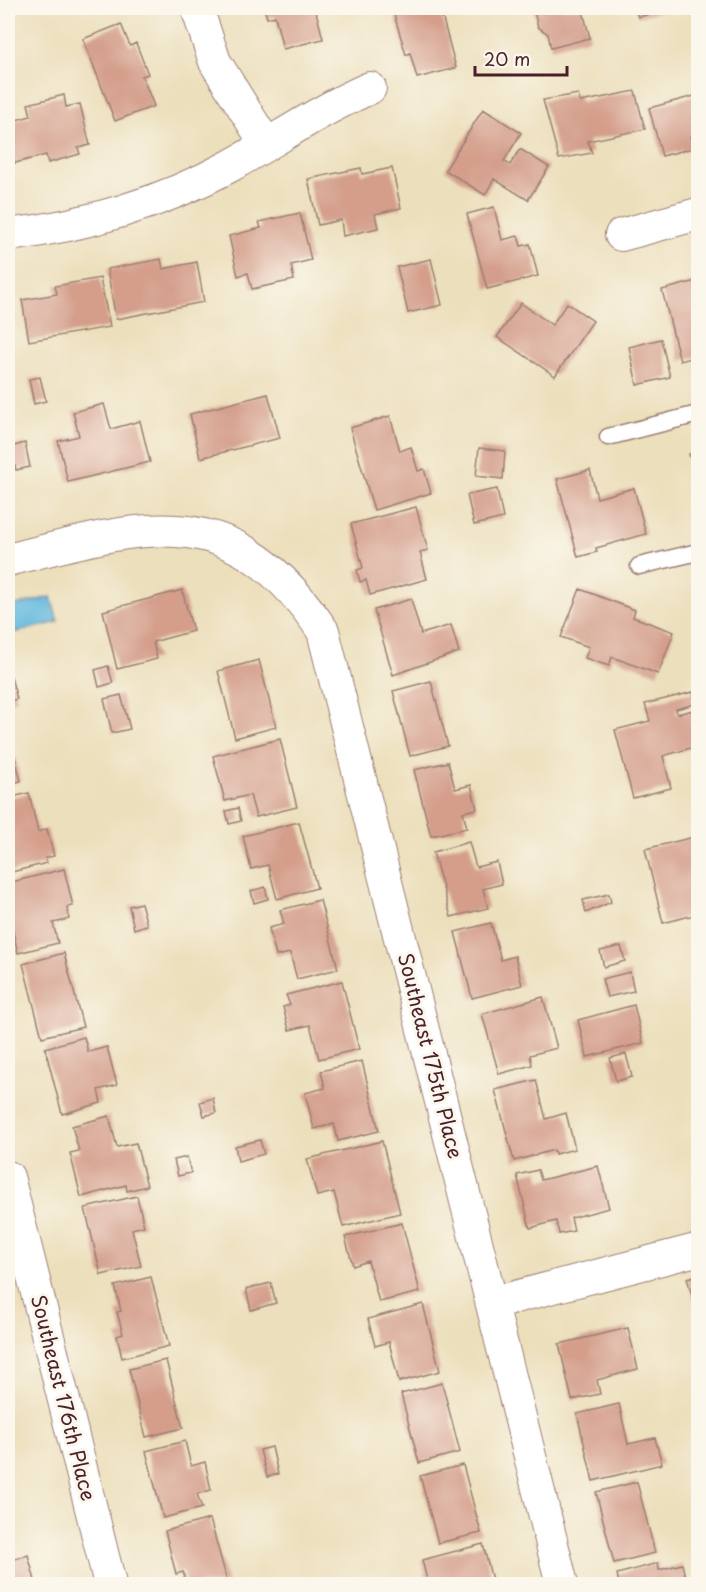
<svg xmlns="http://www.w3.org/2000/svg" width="706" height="1592" viewBox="0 0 706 1592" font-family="'Playpen Sans',sans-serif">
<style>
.water{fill:#60b7dd;stroke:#556b84;stroke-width:1.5}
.building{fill:#d49e8b}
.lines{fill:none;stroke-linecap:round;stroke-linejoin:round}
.lane-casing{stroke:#9b7f74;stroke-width:19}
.street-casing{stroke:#9b7f74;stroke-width:34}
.lane{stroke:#fff;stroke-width:16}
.street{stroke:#fff;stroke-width:32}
.labels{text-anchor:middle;stroke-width:6;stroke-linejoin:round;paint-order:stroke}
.street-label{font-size:20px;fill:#4a1f2b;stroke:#fbf7ec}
</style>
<rect width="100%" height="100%" fill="#fbf7ec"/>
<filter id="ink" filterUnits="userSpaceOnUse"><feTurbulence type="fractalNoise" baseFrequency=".0167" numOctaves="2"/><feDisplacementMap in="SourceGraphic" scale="12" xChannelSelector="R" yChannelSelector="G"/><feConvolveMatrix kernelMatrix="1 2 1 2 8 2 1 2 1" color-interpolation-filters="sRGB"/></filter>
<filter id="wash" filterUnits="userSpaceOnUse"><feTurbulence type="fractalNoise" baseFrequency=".008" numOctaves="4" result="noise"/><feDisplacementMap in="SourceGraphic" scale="24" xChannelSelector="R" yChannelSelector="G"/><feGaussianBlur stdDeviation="1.35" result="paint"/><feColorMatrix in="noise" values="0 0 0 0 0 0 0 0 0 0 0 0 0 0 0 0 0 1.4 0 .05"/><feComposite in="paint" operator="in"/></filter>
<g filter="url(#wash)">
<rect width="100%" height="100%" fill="#ecdfbc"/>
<path class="water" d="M51,597L58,622L8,634V607Z"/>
<g id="blocks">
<path class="building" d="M264,8H315L323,39L283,49L275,16L267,18Z
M400,8H440L456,68L417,78L410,53L406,55L394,14L401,12Z
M533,8H582L590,38L551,48L548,34L538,27Z
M635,8H674L638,17Z
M121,24L130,46L136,43L148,74L142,76L154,106L115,121L83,39Z
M635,91L645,129L588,141L592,153L559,159L543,100L578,94L580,102Z
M64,95L66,107L80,104L90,145L78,148L80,154L48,163L46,155L15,163L8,134V122L31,116L28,104Z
M698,95V134L690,137L693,148L662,156L649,108Z
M483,109L521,133L504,161L510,165L520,149L549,167L528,200L494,179L485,195L445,170Z
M361,168L362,174L392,168L401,208L375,214L378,228L343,236L341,220L318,225L308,179Z
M494,207L502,240L518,236L521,246L530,244L538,276L487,289L467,214Z
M300,213L311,260L291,265L294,280L252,289L248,273L238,276L229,236L261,228L259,222Z
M161,259L163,269L197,262L204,302L116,319L107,269Z
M431,259L442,305L408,313L397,267Z
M100,278L110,327L29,341L22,300L57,294L55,286Z
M696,281L698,356L680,361L662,290Z
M521,303L552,325L567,303L593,321L555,376L497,337Z
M661,339L670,377L637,385L629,347Z
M40,377L46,401L34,404L29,379Z
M268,394L280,438L200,458L190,414Z
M104,404L111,429L140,421L150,462L68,482L58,441L79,436L73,412Z
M390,416L400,451L411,447L418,471L424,469L431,493L374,510L350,428Z
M25,443L30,467L16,470L10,447Z
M479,448L505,451L503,479L476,476Z
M698,452V488L689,454Z
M590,470L597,498L634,488L646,534L596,548L597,552L578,557L557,479Z
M497,489L503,518L474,525L467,495Z
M416,507L428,550L420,552L427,579L370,595L366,580L360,582L357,570L363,568L351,524Z
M580,589L635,610L633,617L674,632L658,674L612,657L609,666L585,658L589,647L561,637Z
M182,590L193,631L153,642L157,659L117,669L103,611Z
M411,599L421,634L451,625L459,652L393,675L374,610Z
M259,660L276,727L235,738L218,671Z
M8,666L17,699L8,702Z
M108,666L113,683L99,687L95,670Z
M431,681L448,746L410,756L393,691Z
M693,692L695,704L676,709L677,714L698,709V746L663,756L671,788L633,798L615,730L650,721L645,704Z
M121,695L130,729L112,733L104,699Z
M8,730L21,781L8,784Z
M280,739L297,807L256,817L250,795L225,801L213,756Z
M448,762L455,789L471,785L477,809L463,812L467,828L431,836L414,770Z
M29,793L38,832L47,829L54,856L45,858L47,863L8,873V798Z
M238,808L241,821L229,824L226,811Z
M299,822L317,888L277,899L268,865L251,869L243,836Z
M698,836V914L663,923L645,849Z
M469,842L476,867L497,862L502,884L483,889L488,908L451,917L433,852Z
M64,869L73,906L67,907L69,919L53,923L58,943L18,953L8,911V883Z
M265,887L268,899L254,903L251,891Z
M609,894L611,902L586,913L583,900Z
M320,900L338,969L297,979L290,953L276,956L269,928L284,924L280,910Z
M141,903L147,925L134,929L129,906Z
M491,923L501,960L515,956L522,985L472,998L455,932Z
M621,946L625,961L604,967L600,951Z
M64,953L83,1027L42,1037L23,964Z
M630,972L634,991L607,997L602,979Z
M342,981L359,1049L319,1059L310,1025L289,1030L283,1007L290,1005L286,995Z
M543,997L557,1048L530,1055L532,1065L499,1074L482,1014Z
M634,1005L643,1043L587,1057L578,1020Z
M84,1037L88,1052L107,1047L117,1085L98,1090L101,1103L62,1114L45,1048Z
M626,1054L632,1077L616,1081L610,1058Z
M362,1061L379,1131L338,1141L334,1124L314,1129L305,1093L325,1088L321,1071Z
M536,1080L546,1119L566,1113L575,1149L555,1154L554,1150L514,1161L495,1090Z
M213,1098L216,1113L204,1116L200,1102Z
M109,1116L117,1147L136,1143L147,1186L127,1191L126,1185L81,1197L70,1153L79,1151L72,1126Z
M260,1140L264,1154L238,1161L235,1146Z
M382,1141L400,1213L343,1227L334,1192L317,1196L307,1159Z
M187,1157L191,1173L178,1176L174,1160Z
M598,1166L609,1208L571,1218L574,1231L559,1234L556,1221L530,1228L517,1175L538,1170L541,1180Z
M137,1196L144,1226L132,1229L141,1266L101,1275L85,1208Z
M402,1223L420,1292L379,1302L368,1261L353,1266L345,1237Z
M698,1275V1298L693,1299L687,1278Z
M151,1277L169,1346L122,1358L117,1336L123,1334L117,1312L121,1311L115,1286Z
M271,1283L276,1303L251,1310L246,1289Z
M423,1304L440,1371L399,1382L389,1342L375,1346L368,1319Z
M628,1328L638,1369L597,1380L600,1394L572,1400L559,1344Z
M166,1360L183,1428L146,1437L129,1369Z
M442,1383L460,1452L419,1463L401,1394Z
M619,1404L628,1444L655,1438L662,1464L593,1481L577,1414Z
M185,1441L191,1466L205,1462L211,1490L197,1494L202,1508L163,1518L146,1451Z
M272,1447L278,1474L267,1477L260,1450Z
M463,1465L481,1533L438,1543L420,1476Z
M637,1482L655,1553L614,1563L596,1492Z
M210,1519L228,1584H186L183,1572L176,1574L165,1531Z
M483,1544L493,1584H428L422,1560Z
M28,1555L36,1584H8V1561Z
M658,1563L659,1570L682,1564L687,1584H619L617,1574Z"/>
</g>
</g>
<g filter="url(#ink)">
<use href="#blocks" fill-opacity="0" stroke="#9b7f74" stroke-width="1.5"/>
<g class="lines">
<g class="lane-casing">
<path id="lane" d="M608,437L698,414
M639,566L698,552"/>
</g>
<g class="street-casing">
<path id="street" d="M197,8L215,62L266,144
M8,235C84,226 162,203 230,166C277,140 321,109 370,88
M621,235L698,214
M8,560C144,525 232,495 323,631L562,1584
M8,1177L110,1584
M492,1303L692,1251"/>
</g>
<use href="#lane" class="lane"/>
<use href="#street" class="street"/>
</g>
</g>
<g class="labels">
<g class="street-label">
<text transform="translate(430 1056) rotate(76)" y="7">Southeast 175th Place</text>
<text transform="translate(63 1398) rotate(76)" y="7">Southeast 176th Place</text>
</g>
</g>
<rect width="706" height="1592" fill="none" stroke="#fbf7ec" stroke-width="30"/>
<path d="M475 66v9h92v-9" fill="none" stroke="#4a1f2b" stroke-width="3"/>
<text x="484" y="66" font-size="18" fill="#4a1f2b" stroke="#fbf7ec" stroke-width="4.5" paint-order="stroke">20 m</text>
</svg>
